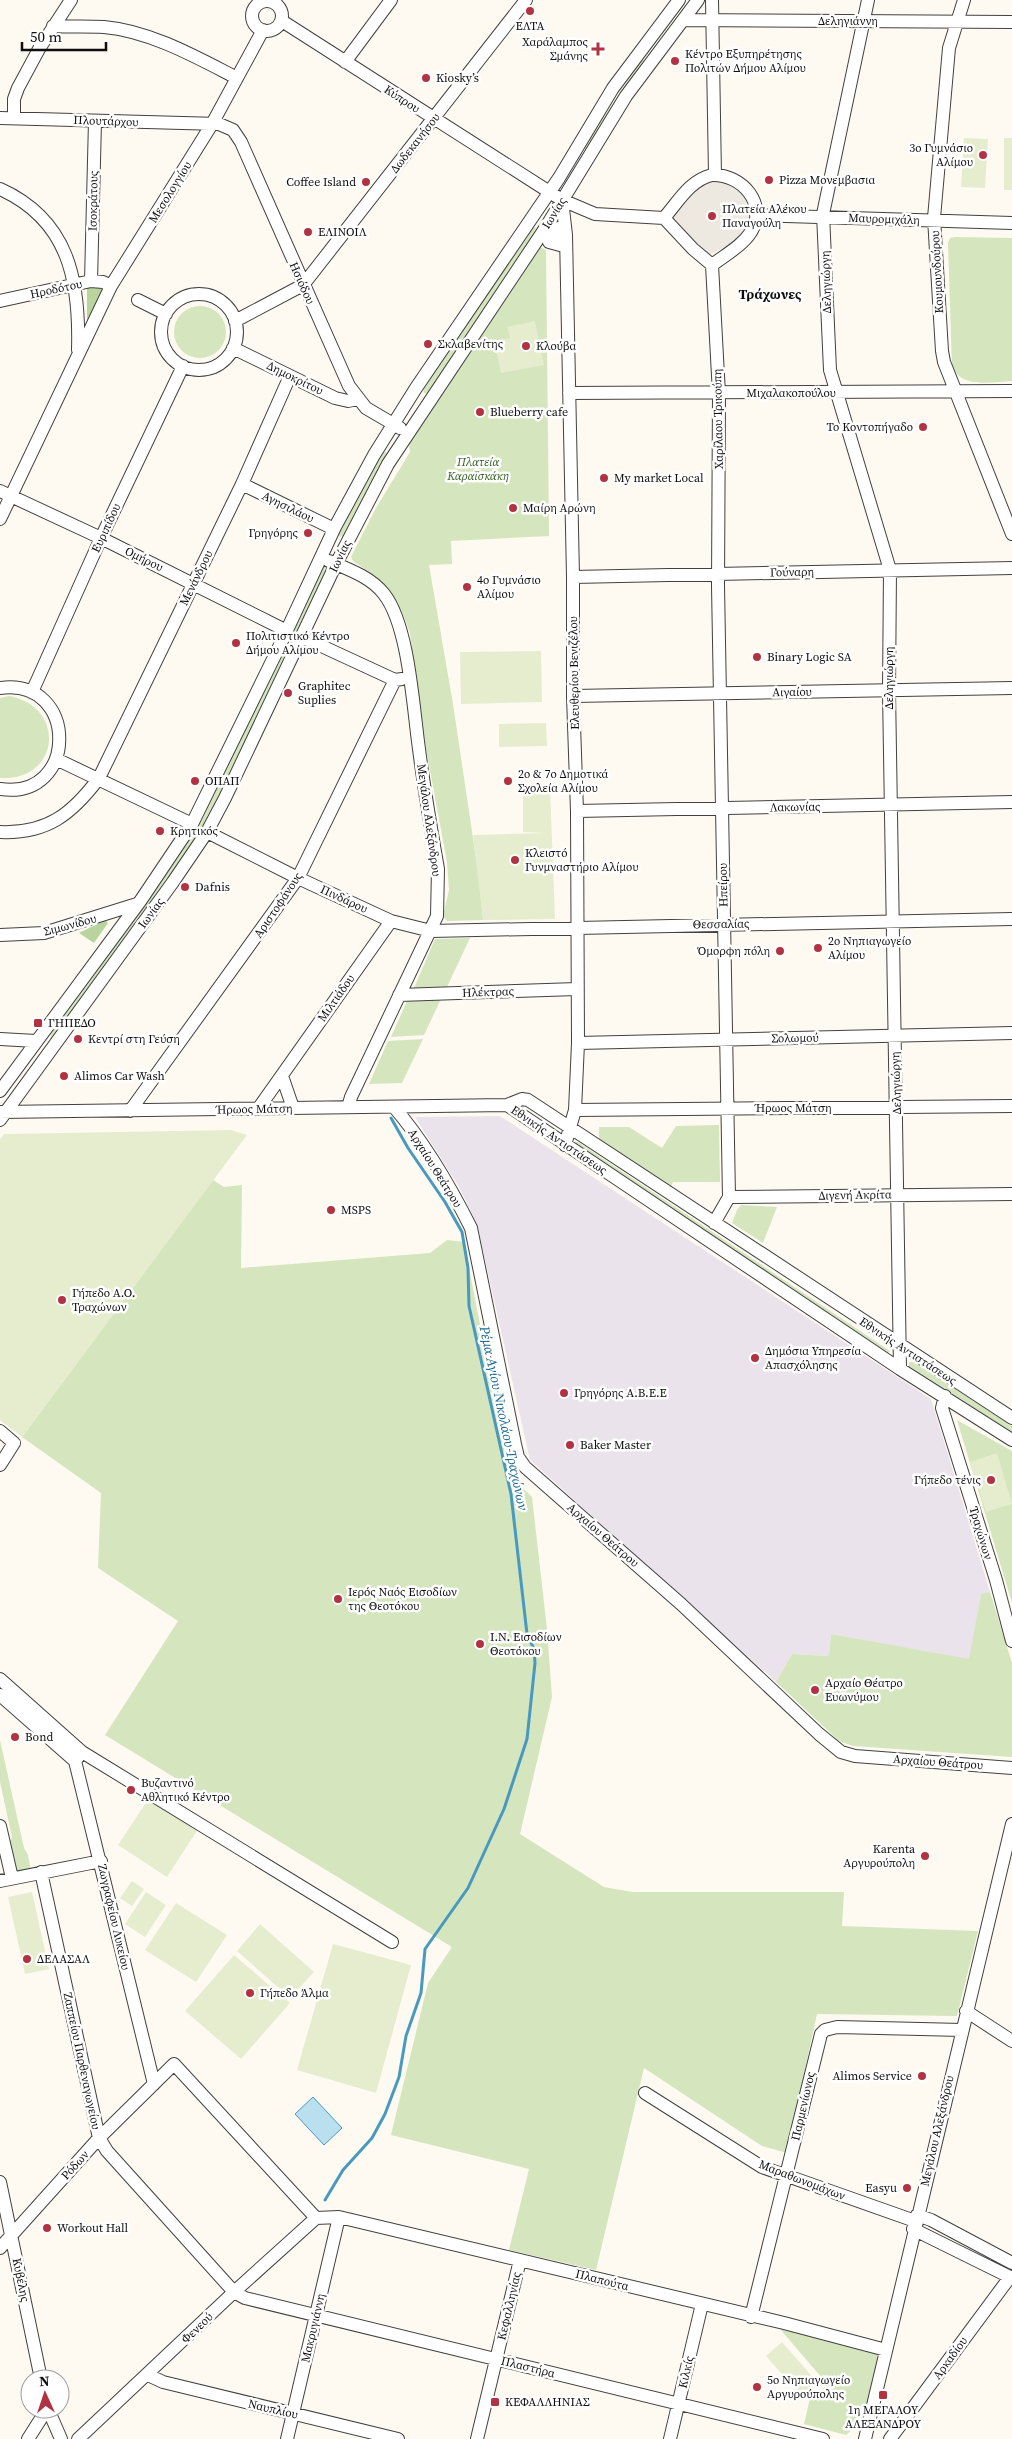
<svg xmlns="http://www.w3.org/2000/svg" width="1012" height="2439" viewBox="0 0 1012 2439" font-family="'Source Serif 4',serif">
<style>
.industrial{fill:#eae3ec}
.green{fill:#d5e5bd}
.forest{fill:#bad49e}
.pitch{fill:#e5edce}
.plaza{fill:#eee9e0}
.water{fill:#bae0f0;stroke:#4899c0}
.lines{fill:none;stroke-linecap:round;stroke-linejoin:round}
.stream{stroke:#4899c0;stroke-width:3}
.minor-casing{stroke:#414141;stroke-width:14}
.minor{stroke:#fff;stroke-width:12}
.poi-dot{fill:#b13342;stroke:#fff;stroke-width:2}
.labels{text-anchor:middle;stroke-width:5;stroke-linejoin:round;paint-order:stroke}
.street-label{font-size:12px;fill:#0e0e0e;stroke:#fff}
.poi-label{font-size:12px;fill:#0e0e0e;stroke:#fff;text-anchor:start}
.park-label{font-size:12px;font-style:italic;fill:#356024;stroke:#fff}
.neighbourhood-label{font-size:14px;font-weight:bold;fill:#0e0e0e;stroke:#fff}
.water-label{font-size:14px;font-style:italic;fill:#236b94;stroke:#fff}
</style>
<rect width="100%" height="100%" fill="#fefaf1"/>
<path class="industrial" d="M500,1116L931,1399L990,1592L981,1594L970,1660L831,1634L829,1656L792,1654L776,1682L530,1460L477,1224L459,1187L415,1117Z"/>
<path class="green" d="M642,59L644,60L584,155L586,144Z
M533,227L536,228L520,256L428,394L424,393L423,389Z
M955,237L1012,238V381C992,382 961,389 952,366L948,243L950,238Z
M540,247L546,250L549,536L451,541L452,564L429,565L453,704L480,885L483,920L447,921L443,916L449,890L447,862L420,716L410,633L401,610L389,590L369,572L353,561L351,557L376,508L410,452L409,445Z
M174 332a26 26 0 1 1 52 0a26 26 0 1 1-52 0Z
M382,451L388,453L344,536L340,537L338,533Z
M326,566L328,571L205,826L181,863L25,1078L23,1077L50,1040L52,1029L162,879L323,567Z
M9,696C68,707 59,782 0,778V698Z
M470,938L447,987L414,988L435,939Z
M441,999L424,1035L391,1037L407,1001Z
M423,1039L402,1083L369,1084L388,1041Z
M719,1125L720,1182H673L671,1187L599,1140V1127H629L662,1148L676,1126Z
M576,1142H578L890,1351L888,1353L576,1146Z
M213,1180L224,1187L242,1185L241,1268L430,1253L447,1240L464,1242L509,1474L532,1497L547,1629L552,1697L520,1834L604,1887L632,1892H844L842,1926L978,1931L957,2016L817,2014L787,2153L762,2146L644,2068L596,2270L509,2250L529,2169L391,2135L428,1983L452,1947L105,1735L178,1621L98,1568L101,1493L22,1437Z
M741,1205L777,1207L763,1243L732,1223L737,1210Z
M909,1362H913L1012,1426V1432L909,1366Z
M957,1420L1012,1451V1603Z
M990,1592L1012,1663V1757L853,1746L839,1741L776,1682L792,1654L829,1656L831,1634L969,1659L981,1594Z
M0,1740L24,1848L28,1855L31,1871L15,1874L9,1843L12,1837L0,1782Z
M780,2329L883,2353L865,2425H857L846,2435L804,2424L810,2398L828,2385Z"/>
<path class="forest" d="M87,286H100L102,290L89,322H87Z
M105,920L108,923L94,943L79,933Z"/>
<path class="pitch" d="M964,138L988,139L985,188L961,187Z
M1004,138H1012V190H1004Z
M535,321L544,365L501,373L494,341L510,338L507,327Z
M541,651L542,702L461,704L460,652Z
M546,723L547,746L499,747V724Z
M523,787H550L555,919L483,920L473,835L545,833L523,832Z
M231,1130L247,1135L22,1437L0,1420V1139L4,1134Z
M997,1453L1012,1504L986,1512L970,1462Z
M151,1795L200,1826L167,1877L118,1845Z
M132,1881L144,1889L132,1906L120,1898Z
M32,1892L49,1969L25,1974L8,1897Z
M146,1892L166,1905L145,1937L125,1924Z
M176,1903L227,1935L196,1982L145,1950Z
M260,1924L314,1972L290,1998L237,1951Z
M333,1944L411,1965L376,2093L297,2070Z
M234,1955L290,2003L241,2059L185,2011Z
M782,2342L818,2383L802,2397L766,2356Z"/>
<path class="plaza" d="M705,180L728,181L747,197L751,214L744,233L731,244L711,254L702,252L673,219L675,210Z"/>
<path class="water" d="M313,2097L342,2128L324,2145L295,2114Z"/>
<g class="lines">
<path class="stream" d="M325,2200L343,2170L372,2138L385,2114L399,2077L406,2036L421,1993L425,1949L468,1888L504,1809L527,1739L535,1663L534,1649L527,1634L511,1494L469,1306L468,1268L462,1232L445,1202L408,1148L391,1118"/>
<g class="minor-casing">
<path id="minor" d="M712,0L715,175
M868,0L823,214L830,370L890,570L889,691L900,1369
M964,0L949,48L934,218L942,351L944,362L1012,534
M252 16a15 15 0 1 1 30 0a15 15 0 1 1-30 0Z
M684,20L1012,22
M282,21L562,200L595,214L664,218
M53,26C70,27 87,26 104,27C150,31 196,57 237,78
M345,62L391,0
M0,118L219,124L233,130L241,142L349,386L366,408L400,428
M14,118V99L18,88L39,49L71,0
M712,175C742,174 768,204 751,232C742,246 725,255 712,265L693,249L664,218C678,202 690,180 712,175Z
M0,189C69,220 80,281 78,350
M562,200L566,235L573,577V696L577,811L578,1043L575,1110L565,1145
M756,215L1012,223
M558,228L560,229V245L549,242Z
M712,265L719,394L718,586L729,1197
M91,281L95,121
M303,285L526,0
M161 332a38 38 0 1 1 76 0a38 38 0 1 1-76 0Z
M138,300L166,314
M0,301L91,281L103,282L111,286
M235,321L303,285
M233,348L335,398L348,401L358,399
M569,393L1012,391
M242,484L334,529
M0,491L101,538L287,631
M0,519L111,286L212,124L263,30
M329,561C348,569 371,577 384,594C409,626 413,707 419,749C424,789 431,829 438,869L437,916L351,1097L348,1107
M573,577L1012,568
M302,637L395,680L402,679
M0,688C79,677 79,801 0,789
M32,692L101,538L183,366
M573,696L1012,688
M56,759L192,824
M577,811L1012,802
M0,832C47,834 72,814 99,778L242,484L290,376
M207,832L298,878L391,921L431,931L1012,919
M0,935L44,933L137,904
M399,995L577,989
M0,1039L36,1041
M578,1043L1012,1033
M282,1076L293,1108
M0,1091L141,900L192,824L280,645L335,527L374,455L416,388L559,178L613,88L679,0
M507,1105L900,1369L1012,1440
M394,1107C424,1142 450,1186 471,1228L515,1444L518,1457L525,1467L681,1604L819,1734L841,1752L855,1756L1012,1768
M258,1109L391,921
M575,1110L1012,1106
M130,1111L298,878L395,680
M0,1112L507,1105L522,1099L528,1100L1012,1418
M0,1120L173,882L207,832L225,798L336,564L388,464L546,227L626,96L698,0
M714,1223L729,1197L1012,1194
M945,1396L942,1408L996,1580L1012,1641
M0,1431L14,1443L0,1465
M0,1679L82,1752L392,1942
M0,1695L75,1761
M82,1752L75,1761L154,2084
M0,1826L12,1878
M41,1872L99,2138L107,2151L234,2292L245,2298L823,2439
M0,1881L101,1861
M966,2011L1012,2041
M645,2093L762,2167L915,2221
M0,2182L41,2379
M917,2215L931,2220L1012,2263
M316,2218L339,2217L784,2323L886,2350
M913,2229L1012,2278
M0,2248L99,2138L174,2064L316,2218
M751,2317L821,2034L825,2030L837,2027L962,2030
M148,2375L163,2382L398,2439
M48,2409L61,2439
M28,2439L47,2409
M78,2439L234,2292L316,2218
M287,2439L339,2217
M477,2439L520,2260
M670,2439L702,2304
M865,2439L1012,1824
M890,2439L1010,2277"/>
</g>
<use href="#minor" class="minor"/>
</g>
<g class="poi-dot">
<circle cx="530" cy="11" r="5"/>
<path d="M595.5 41.5h5v5h5v5h-5v5h-5v-5h-5v-5h5z"/>
<circle cx="675" cy="61" r="5"/>
<circle cx="426" cy="78" r="5"/>
<circle cx="983" cy="155" r="5"/>
<circle cx="769" cy="180" r="5"/>
<circle cx="366" cy="182" r="5"/>
<circle cx="712" cy="216" r="5"/>
<circle cx="308" cy="232" r="5"/>
<circle cx="428" cy="344" r="5"/>
<circle cx="526" cy="346" r="5"/>
<circle cx="480" cy="412" r="5"/>
<circle cx="923" cy="427" r="5"/>
<circle cx="604" cy="478" r="5"/>
<circle cx="513" cy="508" r="5"/>
<circle cx="308" cy="533" r="5"/>
<circle cx="467" cy="587" r="5"/>
<circle cx="236" cy="643" r="5"/>
<circle cx="757" cy="657" r="5"/>
<circle cx="288" cy="693" r="5"/>
<circle cx="195" cy="781" r="5"/>
<circle cx="508" cy="781" r="5"/>
<circle cx="160" cy="831" r="5"/>
<circle cx="515" cy="860" r="5"/>
<circle cx="185" cy="887" r="5"/>
<circle cx="818" cy="948" r="5"/>
<circle cx="780" cy="951" r="5"/>
<rect x="33" y="1018" width="10" height="10" rx="2.5"/>
<circle cx="78" cy="1039" r="5"/>
<circle cx="64" cy="1076" r="5"/>
<circle cx="331" cy="1210" r="5"/>
<circle cx="62" cy="1300" r="5"/>
<circle cx="755" cy="1358" r="5"/>
<circle cx="564" cy="1393" r="5"/>
<circle cx="570" cy="1445" r="5"/>
<circle cx="991" cy="1480" r="5"/>
<circle cx="338" cy="1599" r="5"/>
<circle cx="480" cy="1644" r="5"/>
<circle cx="815" cy="1690" r="5"/>
<circle cx="15" cy="1737" r="5"/>
<circle cx="131" cy="1790" r="5"/>
<circle cx="925" cy="1856" r="5"/>
<circle cx="27" cy="1959" r="5"/>
<circle cx="250" cy="1993" r="5"/>
<circle cx="922" cy="2076" r="5"/>
<circle cx="907" cy="2188" r="5"/>
<circle cx="47" cy="2228" r="5"/>
<circle cx="757" cy="2387" r="5"/>
<rect x="878" y="2390" width="10" height="10" rx="2.5"/>
<rect x="490" y="2397" width="10" height="10" rx="2.5"/>
</g>
<g class="labels">
<g class="street-label">
<text x="848" y="25">Δεληγιάννη</text>
<text transform="translate(402 99) rotate(33)" y="4">Κύπρου</text>
<text transform="translate(106 121) rotate(2)" y="4">Πλουτάρχου</text>
<text transform="translate(415 143) rotate(-52)" y="4">Δωδεκανήσου</text>
<text transform="translate(170 192) rotate(-58)" y="4">Μεσολογγίου</text>
<text transform="translate(93 201) rotate(-89)" y="4">Ισοκράτους</text>
<text transform="translate(554 213) rotate(-58)" y="4">Ιωνίας</text>
<text transform="translate(884 219) rotate(2)" y="4">Μαυρομιχάλη</text>
<text transform="translate(937 272) rotate(-93)" y="4">Κουμουνδούρου</text>
<text transform="translate(826 282) rotate(-92)" y="4">Δεληγιώργη</text>
<text transform="translate(302 283) rotate(66)" y="4">Ησιόδου</text>
<text transform="translate(56 289) rotate(-12)" y="4">Ηροδότου</text>
<text transform="translate(295 378) rotate(26)" y="4">Δημοκρίτου</text>
<text x="791" y="397">Μιχαλακοπούλου</text>
<text transform="translate(718 419) rotate(-91)" y="4">Χαρίλαου Τρικούπη</text>
<text transform="translate(288 507) rotate(26)" y="4">Αγησιλάου</text>
<text transform="translate(106 528) rotate(-65)" y="4">Ευριπίδου</text>
<text transform="translate(340 556) rotate(-64)" y="4">Ιωνίας</text>
<text transform="translate(144 559) rotate(26)" y="4">Ομήρου</text>
<text transform="translate(792 572) rotate(-1)" y="4">Γούναρη</text>
<text transform="translate(196 578) rotate(-64)" y="4">Μενάνδρου</text>
<text transform="translate(574 673) rotate(-91)" y="4">Ελευθερίου Βενιζέλου</text>
<text transform="translate(889 678) rotate(-90)" y="4">Δεληγιώργη</text>
<text transform="translate(792 692) rotate(-1)" y="4">Αιγαίου</text>
<text transform="translate(795 807) rotate(-1)" y="4">Λακωνίας</text>
<text transform="translate(429 820) rotate(82)" y="4">Μεγάλου Αλεξάνδρου</text>
<text transform="translate(723 885) rotate(-91)" y="4">Ηπείρου</text>
<text transform="translate(344 899) rotate(25)" y="4">Πινδάρου</text>
<text transform="translate(278 905) rotate(-56)" y="4">Αριστοφάνους</text>
<text transform="translate(151 913) rotate(-54)" y="4">Ιωνίας</text>
<text transform="translate(721 924) rotate(-1)" y="4">Θεσσαλίας</text>
<text transform="translate(70 925) rotate(-15)" y="4">Σιμωνίδου</text>
<text transform="translate(488 992) rotate(-2)" y="4">Ηλέκτρας</text>
<text transform="translate(336 998) rotate(-55)" y="4">Μιλτιάδου</text>
<text transform="translate(795 1038) rotate(-1)" y="4">Σολωμού</text>
<text transform="translate(896 1083) rotate(-92)" y="4">Δεληγιώργη</text>
<text x="793" y="1112">Ήρωος Μάτση</text>
<text transform="translate(254 1109) rotate(-1)" y="4">Ήρωος Μάτση</text>
<text transform="translate(559 1140) rotate(34)" y="4">Εθνικής Αντιστάσεως</text>
<text transform="translate(435 1168) rotate(58)" y="4">Αρχαίου Θεάτρου</text>
<text transform="translate(855 1195) rotate(-1)" y="4">Διγενή Ακρίτα</text>
<text transform="translate(908 1351) rotate(33)" y="4">Εθνικής Αντιστάσεως</text>
<text transform="translate(981 1533) rotate(73)" y="4">Τραχώνων</text>
<text transform="translate(603 1535) rotate(41)" y="4">Αρχαίου Θεάτρου</text>
<text transform="translate(938 1762) rotate(4)" y="4">Αρχαίου Θεάτρου</text>
<text transform="translate(114 1917) rotate(77)" y="4">Ζωγραφείου Λυκείου</text>
<text transform="translate(82 2061) rotate(78)" y="4">Ζαππείου Παρθεναγωγείου</text>
<text transform="translate(803 2106) rotate(-77)" y="4">Παρμενίωνος</text>
<text transform="translate(937 2131) rotate(-77)" y="4">Μεγάλου Αλεξάνδρου</text>
<text transform="translate(75 2165) rotate(-48)" y="4">Ρόδων</text>
<text transform="translate(802 2180) rotate(21)" y="4">Μαραθωνομάχων</text>
<text transform="translate(21 2280) rotate(78)" y="4">Κυβέλης</text>
<text transform="translate(602 2280) rotate(14)" y="4">Πλαπούτα</text>
<text transform="translate(509 2306) rotate(-77)" y="4">Κεφαλληνίας</text>
<text transform="translate(197 2328) rotate(-44)" y="4">Φενεού</text>
<text transform="translate(313 2328) rotate(-77)" y="4">Μακρυγιάννη</text>
<text transform="translate(950 2358) rotate(-54)" y="4">Αρκαδίου</text>
<text transform="translate(528 2367) rotate(14)" y="4">Πλαστήρα</text>
<text transform="translate(686 2372) rotate(-77)" y="4">Κιλκίς</text>
<text transform="translate(273 2409) rotate(13)" y="4">Ναυπλίου</text>
</g>
<g class="poi-label">
<text x="530" y="30" text-anchor="middle">ΕΛΤΑ</text>
<text x="588" y="46" text-anchor="end">Χαράλαμπος<tspan x="588" dy="14">Σμάνης</tspan></text>
<text x="685" y="58">Κέντρο Εξυπηρέτησης<tspan x="685" dy="14">Πολιτών Δήμου Αλίμου</tspan></text>
<text x="436" y="82">Kiosky’s</text>
<text x="973" y="152" text-anchor="end">3ο Γυμνάσιο<tspan x="973" dy="14">Αλίμου</tspan></text>
<text x="779" y="184">Pizza Μονεμβασια</text>
<text x="356" y="186" text-anchor="end">Coffee Island</text>
<text x="722" y="213">Πλατεία Αλέκου<tspan x="722" dy="14">Παναγούλη</tspan></text>
<text x="318" y="236">ΕΛΙΝΟΙΛ</text>
<text x="438" y="348">Σκλαβενίτης</text>
<text x="536" y="350">Κλούβα</text>
<text x="490" y="416">Blueberry cafe</text>
<text x="913" y="431" text-anchor="end">Το Κοντοπήγαδο</text>
<text x="614" y="482">My market Local</text>
<text x="523" y="512">Μαίρη Αρώνη</text>
<text x="298" y="537" text-anchor="end">Γρηγόρης</text>
<text x="477" y="584">4ο Γυμνάσιο<tspan x="477" dy="14">Αλίμου</tspan></text>
<text x="246" y="640">Πολιτιστικό Κέντρο<tspan x="246" dy="14">Δήμου Αλίμου</tspan></text>
<text x="767" y="661">Binary Logic SA</text>
<text x="298" y="690">Graphitec<tspan x="298" dy="14">Suplies</tspan></text>
<text x="518" y="778">2ο &amp; 7ο Δημοτικά<tspan x="518" dy="14">Σχολεία Αλίμου</tspan></text>
<text x="205" y="785">ΟΠΑΠ</text>
<text x="170" y="835">Κρητικός</text>
<text x="525" y="857">Κλειστό<tspan x="525" dy="14">Γυνμναστήριο Αλίμου</tspan></text>
<text x="195" y="891">Dafnis</text>
<text x="828" y="945">2ο Νηπιαγωγείο<tspan x="828" dy="14">Αλίμου</tspan></text>
<text x="770" y="955" text-anchor="end">Όμορφη πόλη</text>
<text x="48" y="1027">ΓΗΠΕΔΟ</text>
<text x="88" y="1043">Κεντρί στη Γεύση</text>
<text x="74" y="1080">Alimos Car Wash</text>
<text x="341" y="1214">MSPS</text>
<text x="72" y="1297">Γήπεδο Α.Ο.<tspan x="72" dy="14">Τραχώνων</tspan></text>
<text x="765" y="1355">Δημόσια Υπηρεσία<tspan x="765" dy="14">Απασχόλησης</tspan></text>
<text x="574" y="1397">Γρηγόρης Α.Β.Ε.Ε</text>
<text x="580" y="1449">Baker Master</text>
<text x="981" y="1484" text-anchor="end">Γήπεδο τένις</text>
<text x="348" y="1596">Ιερός Ναός Εισοδίων<tspan x="348" dy="14">της Θεοτόκου</tspan></text>
<text x="490" y="1641">Ι.Ν. Εισοδίων<tspan x="490" dy="14">Θεοτόκου</tspan></text>
<text x="825" y="1687">Αρχαίο Θέατρο<tspan x="825" dy="14">Ευωνύμου</tspan></text>
<text x="25" y="1741">Bond</text>
<text x="141" y="1787">Βυζαντινό<tspan x="141" dy="14">Αθλητικό Κέντρο</tspan></text>
<text x="915" y="1853" text-anchor="end">Karenta<tspan x="915" dy="14">Αργυρούπολη</tspan></text>
<text x="37" y="1963">ΔΕΛΑΣΑΛ</text>
<text x="260" y="1997">Γήπεδο Άλμα</text>
<text x="912" y="2080" text-anchor="end">Alimos Service</text>
<text x="897" y="2192" text-anchor="end">Easyu</text>
<text x="57" y="2232">Workout Hall</text>
<text x="767" y="2384">5ο Νηπιαγωγείο<tspan x="767" dy="14">Αργυρούπολης</tspan></text>
<text x="505" y="2406">ΚΕΦΑΛΛΗΝΙΑΣ</text>
<text x="883" y="2414" text-anchor="middle">1η ΜΕΓΑΛΟΥ<tspan x="883" dy="14">ΑΛΕΞΑΝΔΡΟΥ</tspan></text>
</g>
<g class="park-label">
<text x="478" y="466">Πλατεία<tspan x="478" dy="14">Καραϊσκάκη</tspan></text>
</g>
<g class="neighbourhood-label">
<text x="770" y="299">Τράχωνες</text>
</g>
<g class="water-label">
<text transform="translate(504 1418) rotate(78)" y="5">Ρέμα Αγίου Νικολάου Τραχώνων</text>
</g>
</g>
<g transform="translate(45 2394) rotate(357)"><circle r="24" fill="#ffffff" stroke="#9f9f9f"/>
<path d="M0-4L9 19L0 12L-9 19Z" fill="#b13342"/>
<text y="-8" font-size="14" font-weight="bold" text-anchor="middle" fill="#0e0e0e">N</text>
</g>
<path d="M22 42v8h84v-8" fill="none" stroke="#0e0e0e" stroke-width="2.5"/>
<text x="30" y="42" font-size="15" fill="#0e0e0e" stroke="#ffffff" stroke-width="4" paint-order="stroke">50 m</text>
</svg>
